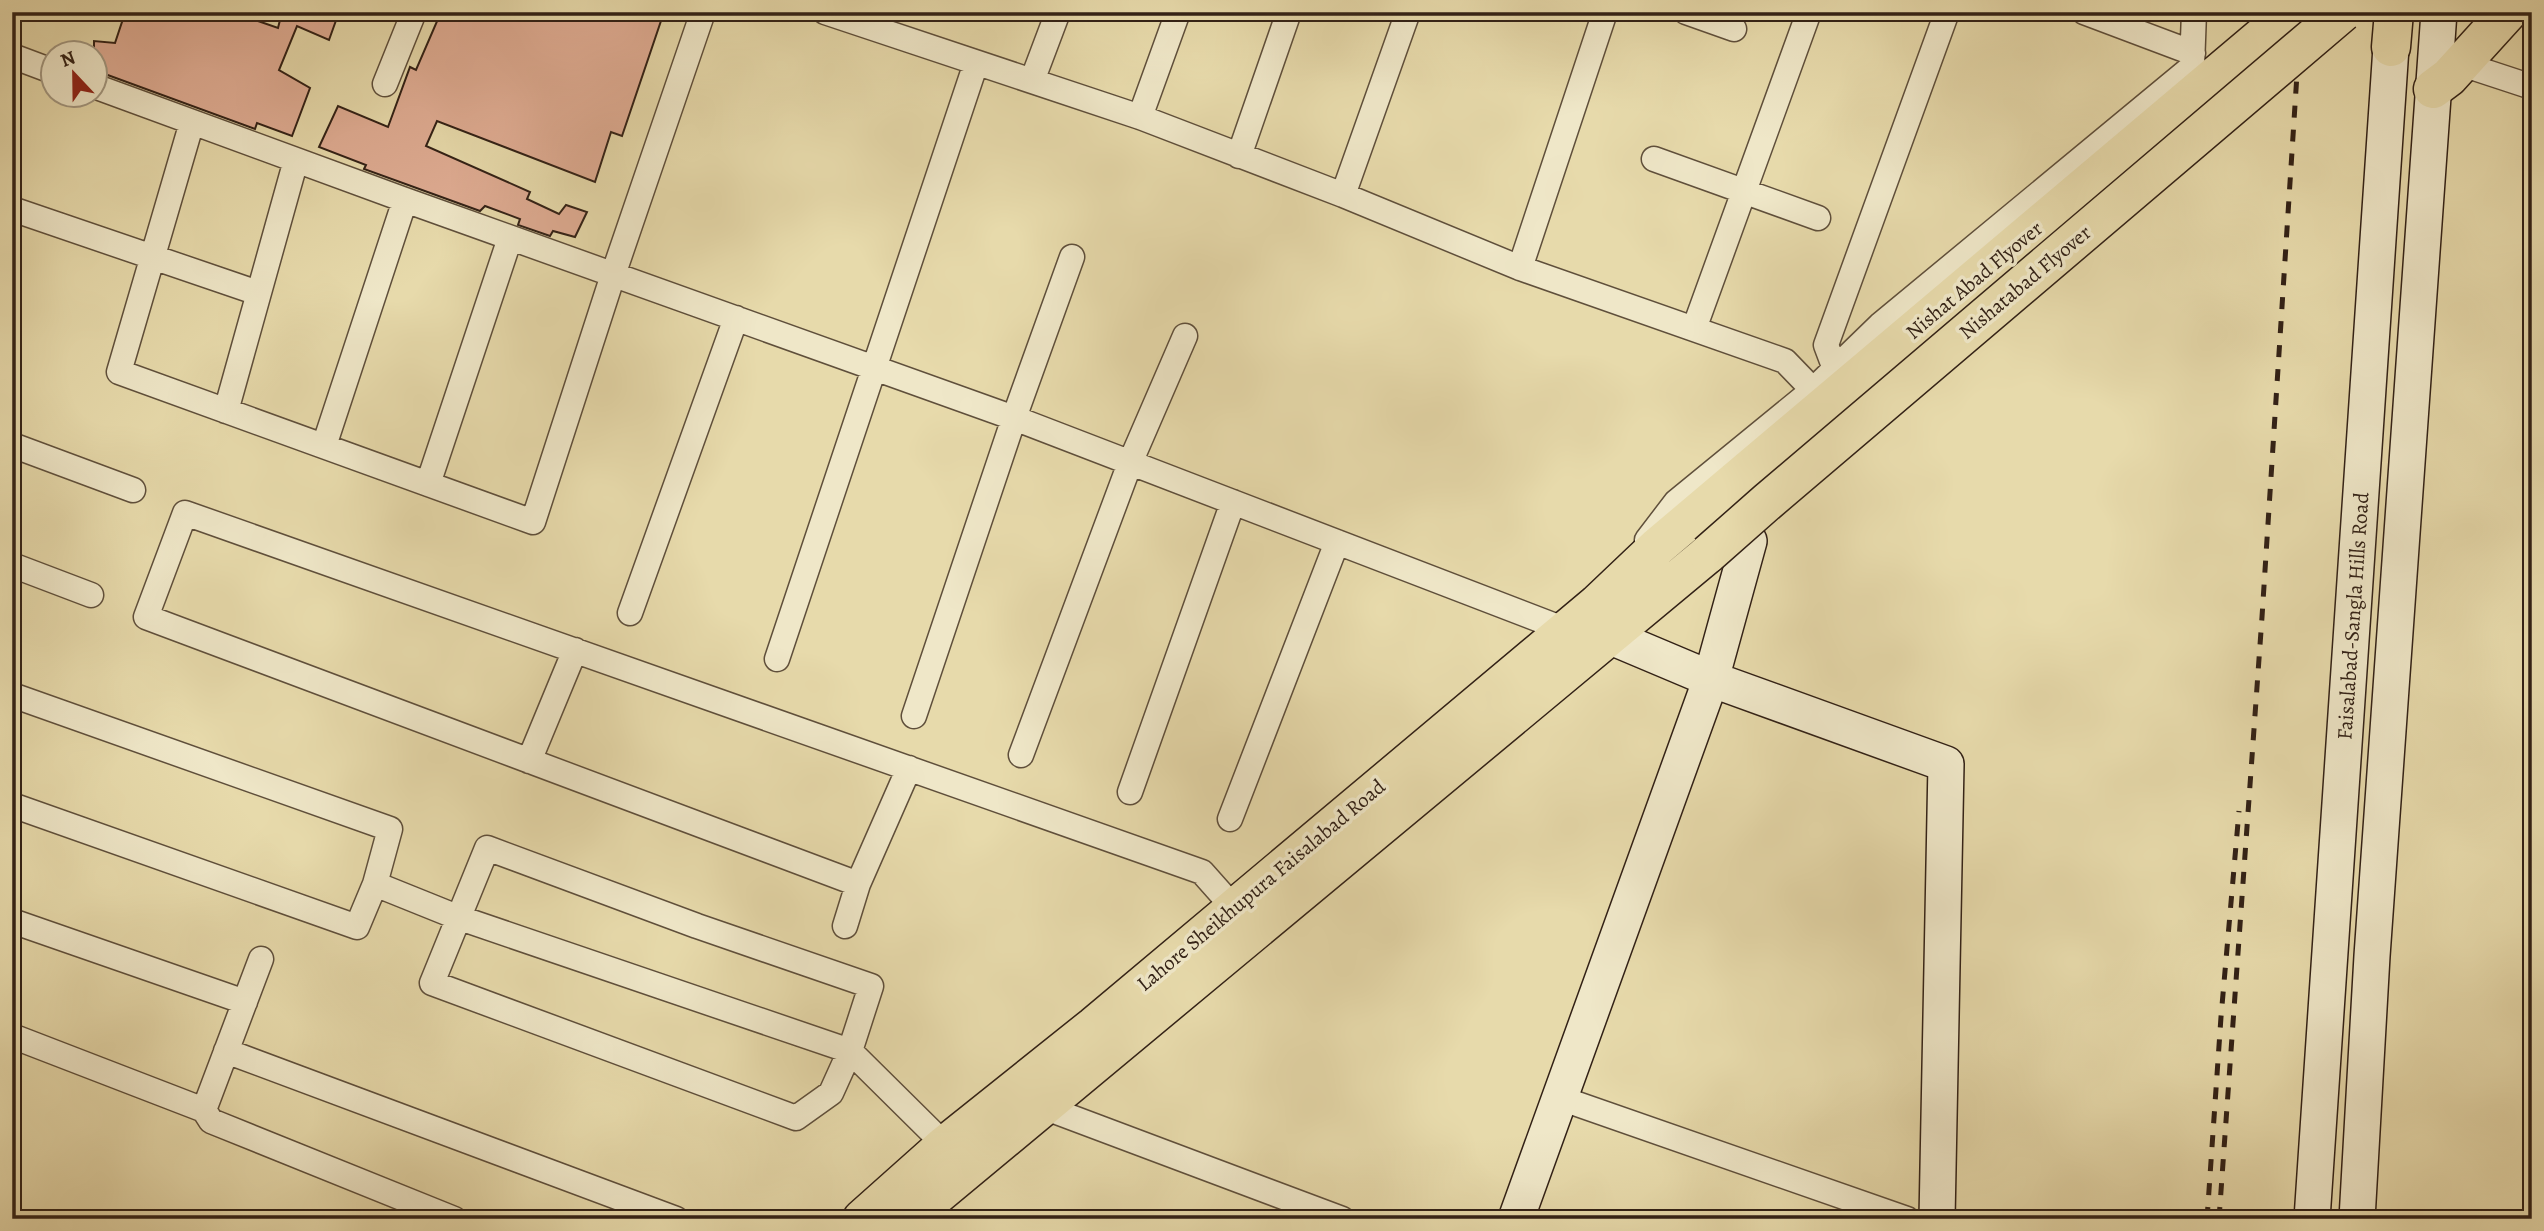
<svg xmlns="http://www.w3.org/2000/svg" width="2544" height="1231" viewBox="0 0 2544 1231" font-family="Alegreya,serif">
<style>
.building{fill:#dfac93;stroke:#322116;stroke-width:2}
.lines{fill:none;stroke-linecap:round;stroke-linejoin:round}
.street-casing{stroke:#5f4f3b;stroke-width:27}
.secondary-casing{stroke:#322116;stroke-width:38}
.primary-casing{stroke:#322116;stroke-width:41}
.highway-casing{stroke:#322116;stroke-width:41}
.street{stroke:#efe7c8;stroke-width:24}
.secondary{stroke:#efe7c8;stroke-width:35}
.primary{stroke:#e7daab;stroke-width:38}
.highway{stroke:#e7daab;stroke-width:38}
.rail{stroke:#322116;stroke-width:5;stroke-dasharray:12 12;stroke-linecap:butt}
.highway-bridge-casing{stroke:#322116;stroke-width:41;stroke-linecap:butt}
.highway-bridge{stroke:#e7daab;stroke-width:38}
.labels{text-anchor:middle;stroke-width:7;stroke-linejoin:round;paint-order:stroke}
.street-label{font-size:21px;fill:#322116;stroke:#efe7c8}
</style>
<rect width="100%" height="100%" fill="#e7daab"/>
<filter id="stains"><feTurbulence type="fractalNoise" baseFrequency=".00286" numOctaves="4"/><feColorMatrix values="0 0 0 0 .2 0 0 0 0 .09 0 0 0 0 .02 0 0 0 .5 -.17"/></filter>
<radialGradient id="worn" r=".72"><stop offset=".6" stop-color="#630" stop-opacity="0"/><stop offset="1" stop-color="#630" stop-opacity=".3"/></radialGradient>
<path class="building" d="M131,12H232L278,28L280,20L264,12H339L329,40L297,26L279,70L310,88L292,136L257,123L255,129L94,70V41L115,43L124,16Z
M441,12H664L622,136L611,132L595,182L437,121L426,146L530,192L527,199L559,214L566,205L587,212L575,237L553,231L550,236L518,225L520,219L485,206L480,211L364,169L366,165L319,147L338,106L388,127L410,67L416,70Z"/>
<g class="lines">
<g class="street-casing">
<path id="street" d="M825,12L1140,117L1343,195L1520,268L1785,361L1813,390
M1686,12L1734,29
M2084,12L2193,53
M12,56L52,71
M2462,64L2532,87
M1032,81L1058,12
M385,84L414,12
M94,86L405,200L1014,418L1566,630
M1140,117L1178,12
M192,122L119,372L533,522L613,275L703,12
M1239,156L1289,12
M1654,159L1818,218
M1343,195L1408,12
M12,209L258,293
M1520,268L1605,12
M1694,329L1809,12
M1835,369L1826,345L1947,12
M226,411L296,160
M12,445L133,490
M324,446L405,200
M428,484L510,238
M1647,540L1676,502L1813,390L1880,325L2192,67L2194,12
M12,565L91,595
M630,613L736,318
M777,659L976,63
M12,695L390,829L375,884
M914,716L1014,418L1072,257
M1021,755L1130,463L1185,336
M529,761L575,650
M1130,792L1233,502
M12,805L357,927L375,884L457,917L850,1051L945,1145
M1230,819L1337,542
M487,848L697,926L871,986L850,1051L831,1093L796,1118L432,983Z
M858,884L146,617L185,513L1202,872L1234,908
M12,921L245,1002
M845,926L858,884L909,768
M12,1036L204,1110L261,959
M226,1051L676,1219
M1560,1098L1907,1219
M1041,1106L1342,1219
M204,1110L211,1121L454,1219"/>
</g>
<g class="secondary-casing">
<path id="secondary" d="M1609,636L1711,679L1946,764L1937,1219
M1516,1219L1711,679L1749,541
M2312,1219L2391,47
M2357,1219L2372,956L2439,12"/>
</g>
<g class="primary-casing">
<path id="primary" d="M2391,47L2394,12"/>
</g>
<g class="highway-casing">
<path id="highway" d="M2433,89L2449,77L2508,12
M862,1219L945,1145L1094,1026L1597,604L1657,547L2291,12
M908,1219L1708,554"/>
</g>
<use href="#street" class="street"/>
<use href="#secondary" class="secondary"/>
<use href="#primary" class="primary"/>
<use href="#highway" class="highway"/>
<path class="rail" d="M2207,1219L2221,1017L2239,811
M2219,1219L2262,617L2301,12"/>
<g class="highway-bridge-casing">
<path id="highway-bridge" d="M1708,554L1767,502L2343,12"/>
</g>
<use href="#highway-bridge" class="highway-bridge"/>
</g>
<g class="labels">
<g class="street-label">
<text transform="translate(1974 280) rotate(-40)" y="7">Nishat Abad Flyover</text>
<text transform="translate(2025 282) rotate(-40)" y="7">Nishatabad Flyover</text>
<text transform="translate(2353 616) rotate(-86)" y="7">Faisalabad-Sangla Hills Road</text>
<text transform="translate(1261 885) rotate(-40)" y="7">Lahore Sheikhupura Faisalabad Road</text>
</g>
</g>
<rect width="2544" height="1231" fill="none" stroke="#e7daab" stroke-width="42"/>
<rect x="14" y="14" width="2516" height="1203" fill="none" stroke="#322116" stroke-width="3.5"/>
<rect x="21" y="21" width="2502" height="1189" fill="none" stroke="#322116" stroke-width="2"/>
<g transform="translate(74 74) rotate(338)"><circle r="33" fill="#efe7c8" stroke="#a39881" stroke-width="2"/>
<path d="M0-5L12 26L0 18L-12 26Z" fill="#8f2418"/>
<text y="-10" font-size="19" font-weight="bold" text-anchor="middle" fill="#322116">N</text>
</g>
<rect width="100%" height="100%" filter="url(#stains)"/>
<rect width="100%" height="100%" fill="url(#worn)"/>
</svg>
